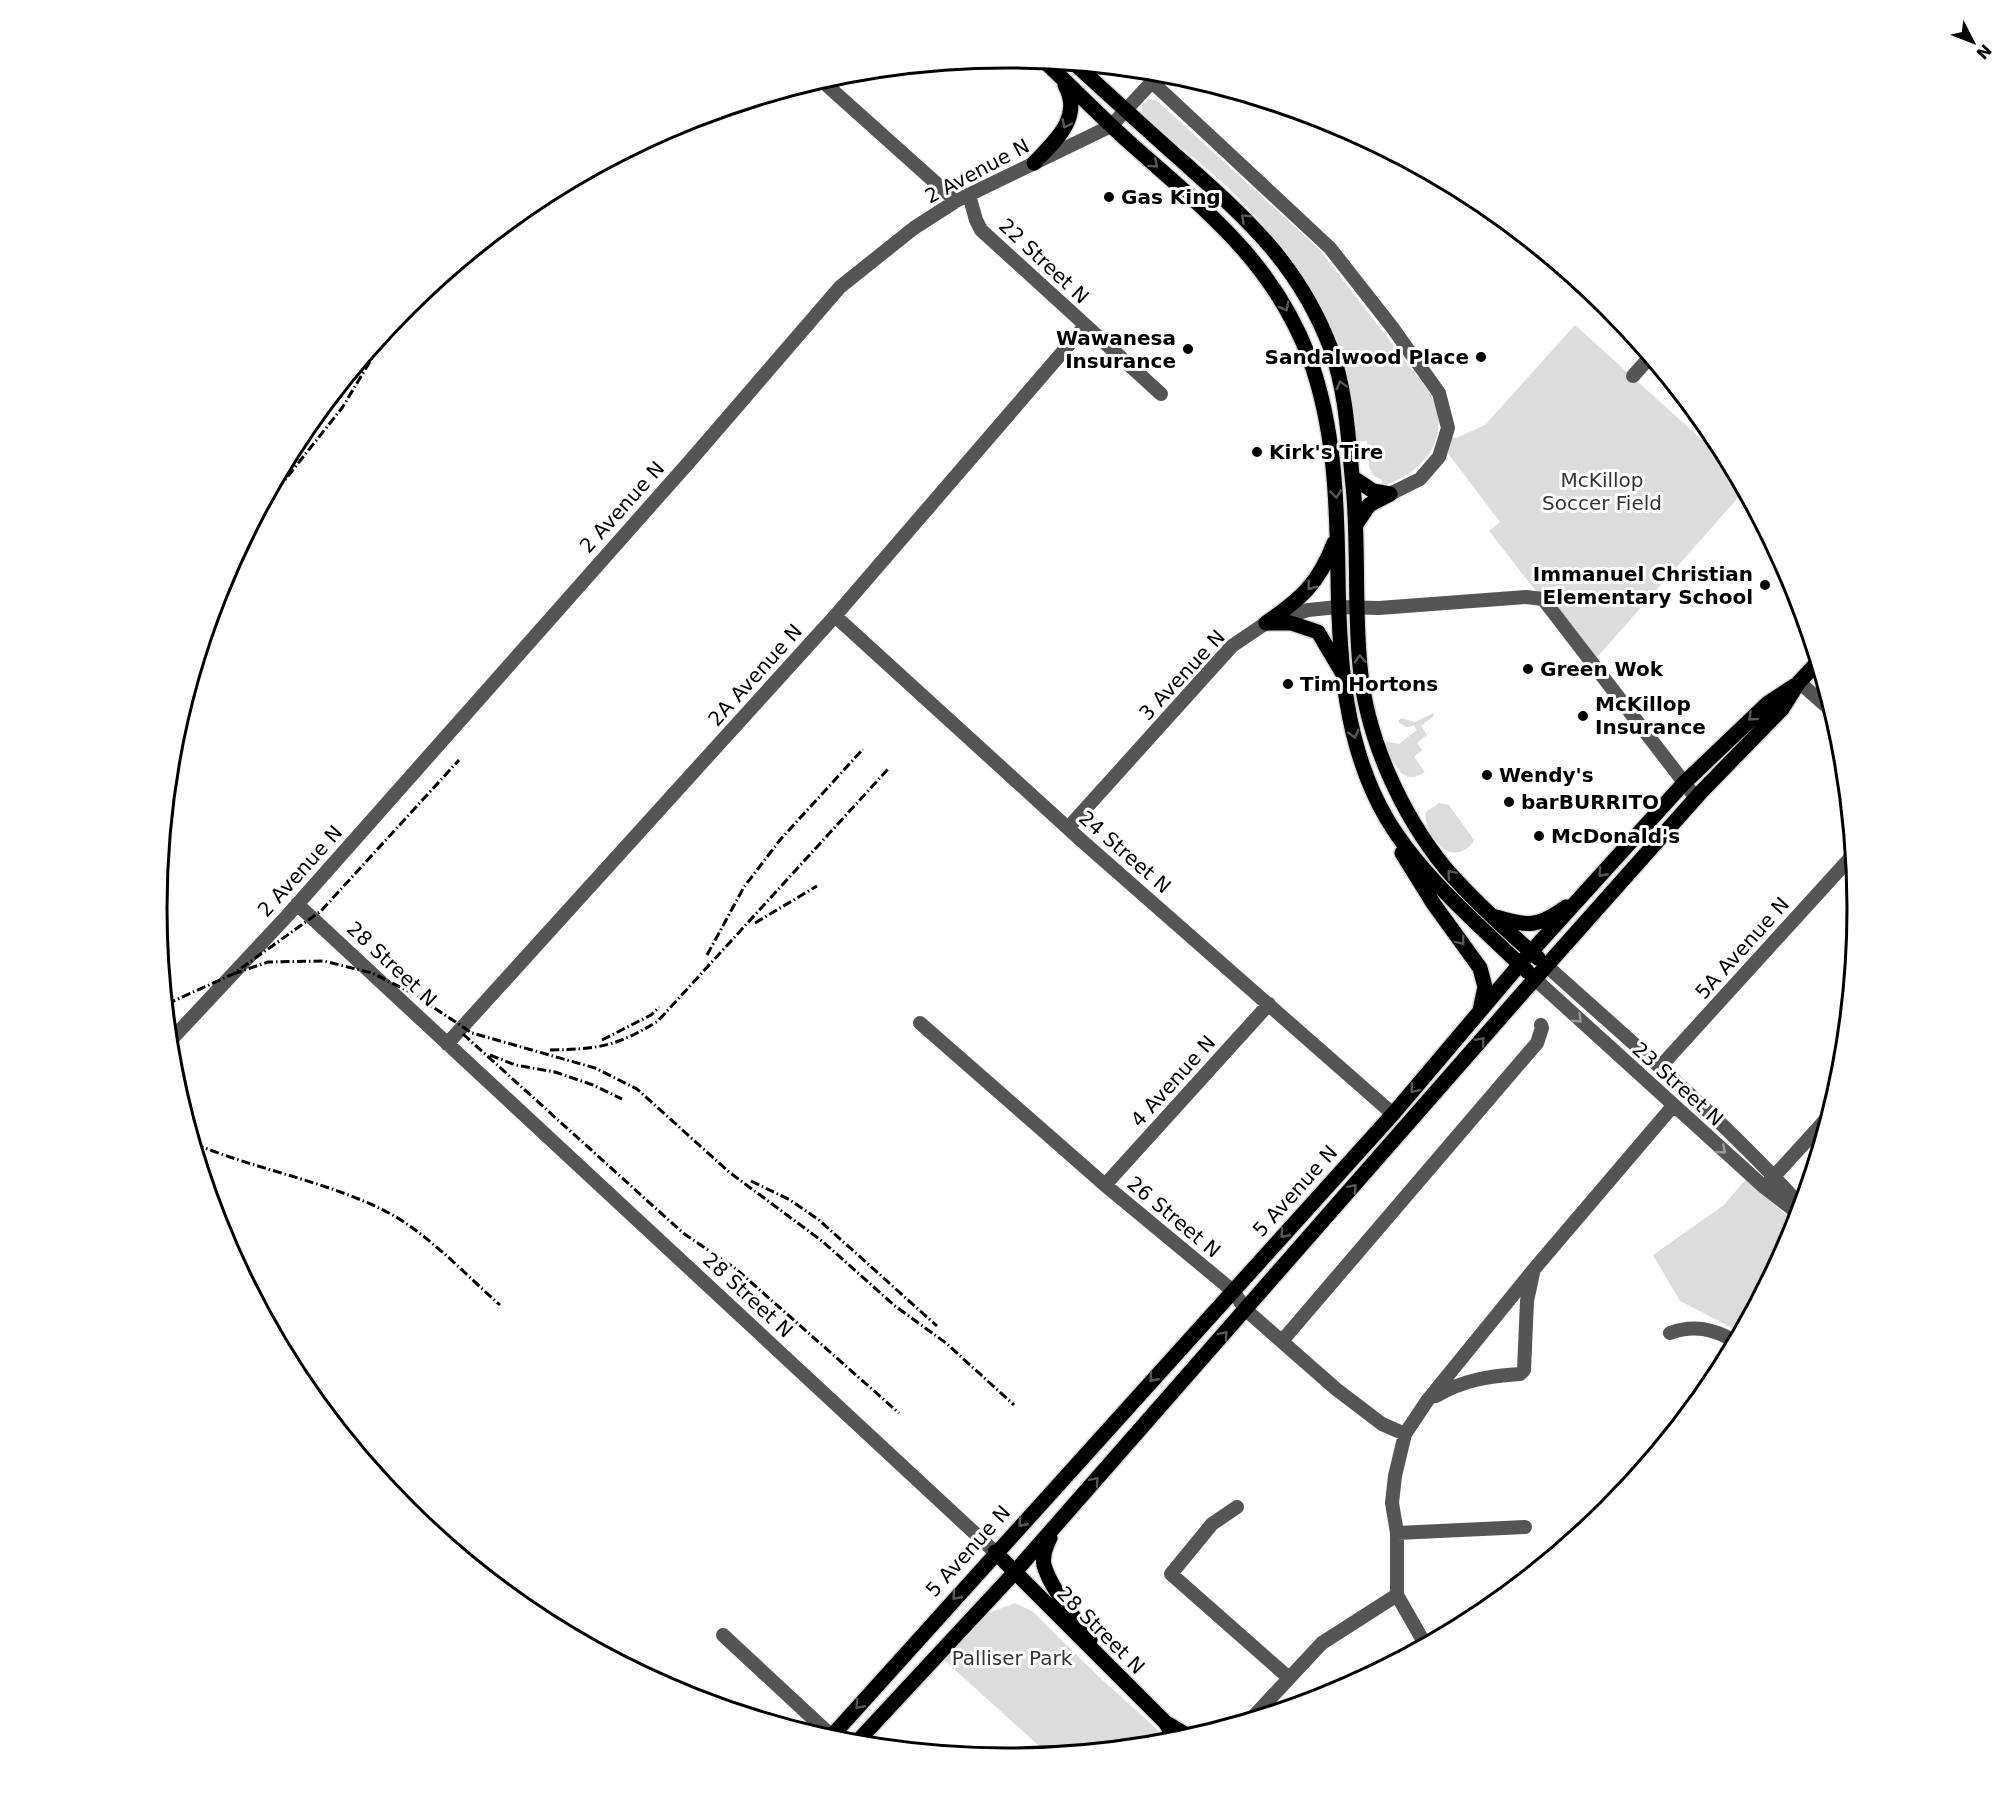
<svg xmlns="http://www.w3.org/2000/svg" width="2015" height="1815" viewBox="0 0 2015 1815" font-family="'DejaVu Sans',sans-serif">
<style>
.green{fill:#dcdcdc}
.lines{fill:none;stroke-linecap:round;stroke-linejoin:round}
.major-casing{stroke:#dbdbdb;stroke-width:18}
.minor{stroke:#555;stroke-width:14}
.major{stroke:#000;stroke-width:15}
.rail{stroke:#000;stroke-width:3;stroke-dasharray:9 3 1.5 3;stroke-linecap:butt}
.oneway{stroke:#595959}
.oneway2{stroke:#999}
.poi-dot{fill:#000;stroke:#fff;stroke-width:2}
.labels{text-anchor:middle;stroke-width:6;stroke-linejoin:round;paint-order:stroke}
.street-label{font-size:20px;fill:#000;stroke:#fff}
.poi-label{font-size:20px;font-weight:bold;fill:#000;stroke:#fff;text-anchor:start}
.park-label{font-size:20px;fill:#333;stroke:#fff}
.rim{fill:none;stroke:#000;stroke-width:3}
</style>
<rect width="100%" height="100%" fill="#fff"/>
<path class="green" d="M1149,99L1156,100L1319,249L1427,389C1456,433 1426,472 1382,486V480L1374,476L1369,467L1367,441L1357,442C1351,337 1299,256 1225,185C1198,160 1168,139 1142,113V105Z
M1575,325L1731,466L1744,491L1592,663L1489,531L1500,522L1444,448L1447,437L1456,438L1485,425Z
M1433,713L1434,716L1421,726L1427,735L1417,743L1422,750L1414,757L1425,772C1401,789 1392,759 1384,741L1399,744L1417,730L1414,726L1406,727L1398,722L1401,718L1415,722Z
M1439,803L1449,805L1474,840C1469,850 1459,854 1449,852C1436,845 1423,826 1426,812Z
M1746,1179L1796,1224L1740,1332L1680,1301L1653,1255L1724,1205Z
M1015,1603L1032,1611L1097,1675L1171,1742L1048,1754L944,1660L986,1614Z"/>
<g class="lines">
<g class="major-casing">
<path id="major" d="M1043,60C1072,87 1100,116 1130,143C1204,209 1272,260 1309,357C1335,427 1337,503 1338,576C1339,659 1344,746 1387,819C1420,875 1480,926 1527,971
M1075,64C1110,96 1145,128 1181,160C1247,219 1299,264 1331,349C1347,394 1348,439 1353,485C1359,545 1354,606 1360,666C1366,737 1401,814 1446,869C1474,901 1506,930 1538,958
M1034,163C1056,140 1083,117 1065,85
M1352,477L1373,491L1390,494
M1357,523L1369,505L1390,494
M1266,623C1301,599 1319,583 1334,543
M1266,623H1291L1318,632L1343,674
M1402,853L1433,903L1480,968L1485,987L1480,1010
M1496,917C1528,927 1538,927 1566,907
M1050,1538C1046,1546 1042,1555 1044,1565C1050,1588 1077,1620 1090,1640
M995,1552L1165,1722L1177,1741
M1168,1724L1190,1737
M830,1738L1393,1114L1520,964L1684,783L1768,703L1794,686
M856,1743L1014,1573L1525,990L1702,791L1782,709L1799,682L1818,662"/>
</g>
<path class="minor" d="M821,80L956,201
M1152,82L1330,248L1392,327L1439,393L1448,428L1439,457L1420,479L1390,494
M969,195L976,220L981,230L1161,394
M1633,376L1650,357
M835,616L1082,841L1393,1114
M1799,682L1833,712
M1068,828L1232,646L1266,623L1308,610L1338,607L1379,608L1526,597L1543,599L1696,798
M297,904L995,1552
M1547,966C1633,1044 1724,1120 1801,1206
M1535,979L1764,1187L1799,1214
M920,1023L1105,1185L1233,1291L1246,1310L1336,1389L1382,1424L1405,1434
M170,1041L287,916L690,461L840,287L914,228L956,201L1111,126L1161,72
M447,1044L835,616L1085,326
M1660,1067L1853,855
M1770,1181L1829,1116
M1105,1185L1269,1004
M1670,1333C1694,1324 1713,1329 1735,1341
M1282,1341L1537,1043L1542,1028L1541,1025
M1436,1396C1463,1380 1489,1376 1520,1374L1524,1370L1527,1301L1533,1273
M1237,1507L1212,1524L1171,1574L1289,1678
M1397,1533L1525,1527
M1397,1595V1533L1392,1503L1395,1476L1405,1434L1427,1401L1535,1268L1673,1106
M1397,1595L1425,1644
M723,1635L836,1740
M1253,1717L1322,1643L1397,1595"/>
<use href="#major" class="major"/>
<path class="rail" d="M257,515L342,408L395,320
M755,923L817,886
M707,955L744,887L780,840L863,749
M233,974L268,962L324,961L372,973L412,993L472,1033L595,1068L637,1089L729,1172L822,1241L895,1306L946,1343L1014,1405
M167,1004L233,974L321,911L459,760
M463,1034L683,1233L736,1269L899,1413
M602,1040L651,1015L659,1007
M550,1050C598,1049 616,1047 658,1021L889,768
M490,1055L515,1065L555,1072L593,1085L622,1099
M195,1144C259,1171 337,1183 396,1217C434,1240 467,1276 500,1305
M751,1181L790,1200L819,1220L937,1326"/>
</g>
<defs><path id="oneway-chevron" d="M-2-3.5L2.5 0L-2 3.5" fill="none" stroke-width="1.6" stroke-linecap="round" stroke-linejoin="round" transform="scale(1.5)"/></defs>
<g class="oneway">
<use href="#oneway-chevron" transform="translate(1066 124) rotate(115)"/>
<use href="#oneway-chevron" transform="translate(1154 164) rotate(42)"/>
<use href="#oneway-chevron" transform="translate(1245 218) rotate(-136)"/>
<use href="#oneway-chevron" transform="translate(1285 307) rotate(61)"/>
<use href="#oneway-chevron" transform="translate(1341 385) rotate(-104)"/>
<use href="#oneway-chevron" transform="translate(1336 494) rotate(84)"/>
<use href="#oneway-chevron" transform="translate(1311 586) rotate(127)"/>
<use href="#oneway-chevron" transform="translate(1360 659) rotate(-93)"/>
<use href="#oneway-chevron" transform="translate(1752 717) rotate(138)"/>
<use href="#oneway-chevron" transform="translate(1354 734) rotate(75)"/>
<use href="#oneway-chevron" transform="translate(1602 873) rotate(132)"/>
<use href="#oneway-chevron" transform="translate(1451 874) rotate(-131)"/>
<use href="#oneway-chevron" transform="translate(1461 941) rotate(52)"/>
<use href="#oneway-chevron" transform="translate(1481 1041) rotate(-49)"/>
<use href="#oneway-chevron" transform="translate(1414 1089) rotate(130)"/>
<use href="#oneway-chevron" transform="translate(1353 1188) rotate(-49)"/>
<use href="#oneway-chevron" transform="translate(1284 1234) rotate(132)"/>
<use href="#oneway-chevron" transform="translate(1224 1335) rotate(-49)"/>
<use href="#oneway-chevron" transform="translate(1153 1378) rotate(132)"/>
<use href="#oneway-chevron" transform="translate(1095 1481) rotate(-49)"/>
<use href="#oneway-chevron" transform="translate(1022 1523) rotate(132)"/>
<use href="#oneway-chevron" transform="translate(956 1596) rotate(132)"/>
<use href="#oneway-chevron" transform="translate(859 1705) rotate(132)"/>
</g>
<g class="oneway2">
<use href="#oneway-chevron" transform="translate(1578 1019) rotate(43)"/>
<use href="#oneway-chevron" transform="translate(1722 1150) rotate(42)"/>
</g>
<g class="poi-dot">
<circle cx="1109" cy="197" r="6"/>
<circle cx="1188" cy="349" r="6"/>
<circle cx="1481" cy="357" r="6"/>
<circle cx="1257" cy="452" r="6"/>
<circle cx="1765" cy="585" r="6"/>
<circle cx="1528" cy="669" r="6"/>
<circle cx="1288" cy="684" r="6"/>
<circle cx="1583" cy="716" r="6"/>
<circle cx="1487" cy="775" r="6"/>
<circle cx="1509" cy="802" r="6"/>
<circle cx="1539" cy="836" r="6"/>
</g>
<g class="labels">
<g class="street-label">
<text transform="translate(977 171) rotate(-28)" y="7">2 Avenue N</text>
<text transform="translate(1044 261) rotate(43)" y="7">22 Street N</text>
<text transform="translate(622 507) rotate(-48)" y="7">2 Avenue N</text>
<text transform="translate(755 675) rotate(-48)" y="7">2A Avenue N</text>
<text transform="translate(1182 675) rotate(-47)" y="7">3 Avenue N</text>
<text transform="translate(1125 852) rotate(41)" y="7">24 Street N</text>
<text transform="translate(300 871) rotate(-48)" y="7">2 Avenue N</text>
<text transform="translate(1742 948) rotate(-48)" y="7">5A Avenue N</text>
<text transform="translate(392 964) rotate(43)" y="7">28 Street N</text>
<text transform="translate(1173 1081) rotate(-48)" y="7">4 Avenue N</text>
<text transform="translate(1678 1084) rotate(42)" y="7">23 Street N</text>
<text transform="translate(1295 1191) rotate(-48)" y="7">5 Avenue N</text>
<text transform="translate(1174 1217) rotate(40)" y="7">26 Street N</text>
<text transform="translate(748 1295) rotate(43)" y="7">28 Street N</text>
<text transform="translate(968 1551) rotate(-48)" y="7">5 Avenue N</text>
<text transform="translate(1101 1630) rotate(45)" y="7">28 Street N</text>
</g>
<g class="poi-label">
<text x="1121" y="204">Gas King</text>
<text x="1176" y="345" text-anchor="end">Wawanesa<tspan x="1176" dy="23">Insurance</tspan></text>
<text x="1469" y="364" text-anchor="end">Sandalwood Place</text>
<text x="1269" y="459">Kirk's Tire</text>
<text x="1753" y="581" text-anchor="end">Immanuel Christian<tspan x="1753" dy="23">Elementary School</tspan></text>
<text x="1540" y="676">Green Wok</text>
<text x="1300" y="691">Tim Hortons</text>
<text x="1595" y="711">McKillop<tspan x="1595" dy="23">Insurance</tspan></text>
<text x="1499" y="782">Wendy's</text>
<text x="1521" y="809">barBURRITO</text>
<text x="1551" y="843">McDonald's</text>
</g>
<g class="park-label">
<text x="1602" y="487">McKillop<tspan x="1602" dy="23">Soccer Field</tspan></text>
<text x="1012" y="1665">Palliser Park</text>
</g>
</g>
<path d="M0 0H2015V1815H0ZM167 908a840 840 0 1 1 1680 0a840 840 0 1 1-1680 0Z" fill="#fff" fill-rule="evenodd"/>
<path class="rim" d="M167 908a840 840 0 1 1 1680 0a840 840 0 1 1-1680 0Z"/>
<g transform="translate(1973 42) rotate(132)" stroke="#ffffff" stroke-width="4.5" paint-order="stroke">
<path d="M0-4.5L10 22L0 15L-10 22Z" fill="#000000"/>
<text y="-9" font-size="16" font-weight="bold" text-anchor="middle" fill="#000000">N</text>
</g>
</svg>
